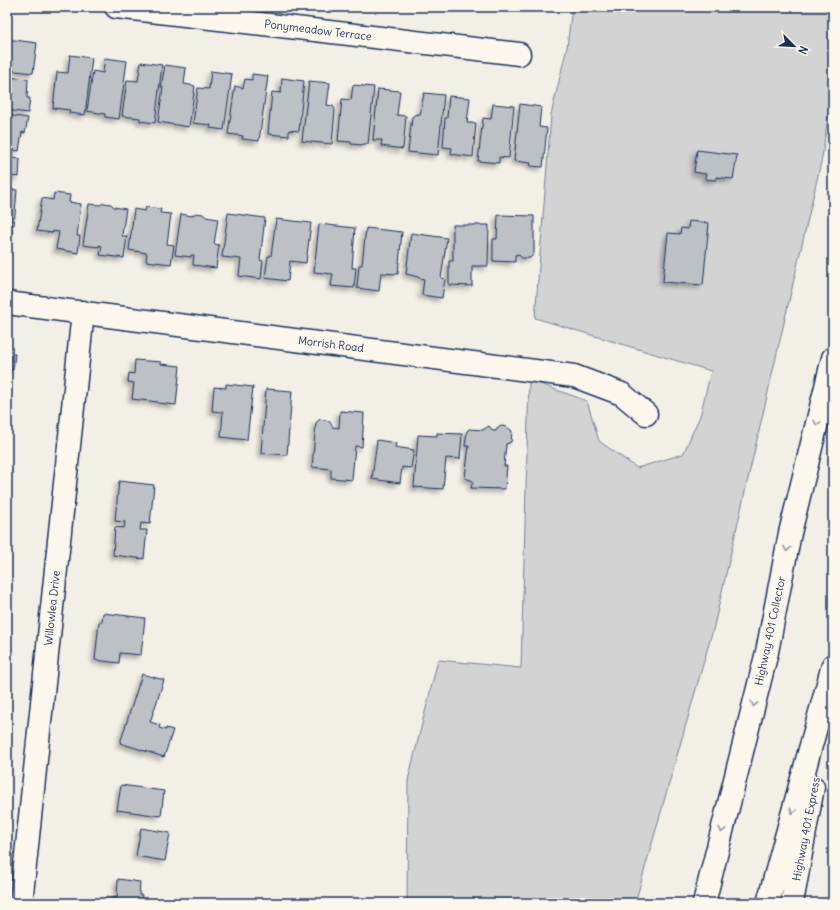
<svg xmlns="http://www.w3.org/2000/svg" width="840" height="910" viewBox="0 0 840 910" font-family="Delius,sans-serif">
<style>
.green{fill:#d2d3d2;stroke:#768198}
.building{fill:#bdc0c4;stroke:#1b2f5e;filter:url(#shadow)}
.lines{fill:none;stroke-linecap:round;stroke-linejoin:round}
.minor-casing{stroke:#1b2f5e;stroke-width:25}
.highway-casing{stroke:#1b2f5e;stroke-width:25}
.minor{stroke:#fbf7ec;stroke-width:22}
.highway{stroke:#fbf7ec;stroke-width:22}
.oneway{stroke:#8b93a5}
.labels{text-anchor:middle;stroke-width:3;stroke-linejoin:round;paint-order:stroke}
.street-label{font-size:11px;fill:#1b2f5e;stroke:#fbf7ec}
</style>
<defs>
<filter id="shadow"><feDropShadow dx="-3.5" dy="3.5" stdDeviation="2" flood-color="#0004"/></filter>
</defs>
<rect width="100%" height="100%" fill="#f2efe6"/>
<filter id="ink" filterUnits="userSpaceOnUse"><feTurbulence type="fractalNoise" baseFrequency=".025" numOctaves="2"/><feDisplacementMap in="SourceGraphic" scale="8" xChannelSelector="R" yChannelSelector="G"/><feConvolveMatrix kernelMatrix="1 2 1 2 8 2 1 2 1" color-interpolation-filters="sRGB"/></filter>
<g filter="url(#ink)">
<path class="green" d="M572,7H833V82L822,158L714,626L635,903H407L408,780L438,660L521,668L529,380L587,401L599,441L637,468L683,454L700,416L711,371L535,318L551,115L567,47Z"/>
<path class="building" d="M7,39L37,43L33,73L7,70Z
M70,55L92,58L85,115L69,113L70,110L53,108L57,72L68,73Z
M105,58L127,61L119,119L105,117V114L87,111L93,71L103,73Z
M141,62L162,65L155,123L140,121V118L122,116L127,80L138,81Z
M165,65L186,68L184,84L195,86L189,127L158,122L163,87H161Z
M211,71L232,74L224,130L210,128L211,125L193,123L198,88L209,89Z
M252,74L268,76L259,141L242,139L243,136L228,134L235,86L243,88L245,79L252,80Z
M7,77L28,79L27,98H30L28,113L7,110Z
M282,78L304,81L299,131L289,130V136L268,134L272,92L281,93Z
M309,81L330,83L327,105L333,106L335,110L332,144L302,141Z
M353,85L374,87L368,144H363V145L351,144V142L338,141L342,99L351,100Z
M378,89L400,91L397,115L406,116L403,149L381,146L382,140H373Z
M424,93L444,95L438,155L408,152L412,117L416,114L420,115Z
M449,96L470,98L467,123H476L473,157L451,154L452,148L443,147L445,118H447Z
M493,104L514,106L509,158L499,157V163L478,161L483,118L491,119Z
M520,104L541,107L539,127L547,128L543,167L530,166L531,163L514,161Z
M7,115L28,118L25,133L22,132L19,151L7,149Z
M697,150L737,155L733,179L716,177V180L705,179L706,174L694,172Z
M7,152L12,153V158L20,159L19,177L10,176L9,185H7Z
M7,189L17,190L14,225L7,224Z
M54,193L70,195L69,202L81,204L77,236H80L78,253L56,249L59,232L53,231V233L37,231L42,198L53,200Z
M104,203L111,204L114,207L126,209L122,236H127L124,258L100,255L102,246L99,245V247L83,245L89,204L100,205Z
M146,207L161,209L160,213L171,214L167,244L174,245L171,264L146,261L147,253L129,250L134,209L145,211Z
M196,213L203,214L206,217L218,219L214,244L219,245L216,268L193,265L194,255H191V257L175,255L181,214L192,216Z
M228,213L265,218L260,260L263,261L261,279L239,276L241,259L222,257Z
M498,215L534,216V254L530,258H522L518,254L515,255V262L493,261V239H497Z
M276,219L311,223L306,263L290,261L288,281L265,278L268,256H271Z
M689,221L709,223L703,285L663,282L668,233L680,234L681,228L688,229Z
M319,224L355,228L352,268H356L354,288L331,286L333,274L314,272Z
M453,225H489L488,266H472V286L449,285V261H453Z
M7,228L12,229L10,257L7,256Z
M366,228L402,232L398,274L381,273L379,291L357,288L359,265H362Z
M411,233L447,238L441,278L445,279L442,298L422,295L424,279L420,278L415,276L406,274Z
M7,353L15,354L13,370L7,369Z
M135,360L161,362V364L180,366L176,405L158,403V402L132,399L134,383L128,382L129,373L134,374Z
M226,384L253,387L247,440L221,437L223,412L212,411L214,387L226,388Z
M266,389L292,391L287,455L261,453Z
M340,411L364,413L362,447L355,446L352,480L331,478V469L312,467L316,423L320,419L329,421L332,425V427L339,428Z
M489,426L493,431H496L497,429L501,426L507,427L512,431L511,442L506,444L504,466H507L505,489L471,488L473,481L465,478L469,446H465L467,431L469,429L483,430Z
M437,433L462,434L460,459L446,458L443,489L414,487L418,435L437,436Z
M377,440L396,443L395,447L414,450L411,468L402,467L400,483L372,479Z
M119,481L154,485L150,524L141,523L140,530H147L144,559L113,555L115,527L124,528L125,522L115,521Z
M103,613L145,618L141,655L120,653L119,663L95,660L99,622H102Z
M142,674L164,680L150,722L160,725L159,728L166,730V728L173,730L164,757L120,743Z
M121,785L164,791L161,816L117,810Z
M141,828L170,833L165,861L136,856Z
M118,879L140,882L139,895H142L141,903H106V896L117,898Z"/>
<g class="lines">
<g class="minor-casing">
<path id="minor" d="M116,7L519,54
M7,303L574,376L622,394L646,414
M21,903L83,312"/>
</g>
<g class="highway-casing">
<path id="highway" d="M704,903L767,652L790,533L833,358
M768,903L833,665
M792,903L813,787"/>
</g>
<use href="#minor" class="minor"/>
<use href="#highway" class="highway"/>
</g>
<defs><path id="oneway-chevron" d="M-2-3.5L2.5 0L-2 3.5" fill="none" stroke-width="1.6" stroke-linecap="round" stroke-linejoin="round"/></defs>
<g class="oneway">
<use href="#oneway-chevron" transform="translate(817 423) rotate(104)"/>
<use href="#oneway-chevron" transform="translate(787 549) rotate(101)"/>
<use href="#oneway-chevron" transform="translate(754 704) rotate(104)"/>
<use href="#oneway-chevron" transform="translate(793 811) rotate(105)"/>
<use href="#oneway-chevron" transform="translate(722 830) rotate(104)"/>
</g>
</g>
<g class="labels">
<g class="street-label">
<text transform="translate(318 30) rotate(7)" y="4">Ponymeadow Terrace</text>
<text transform="translate(331 344) rotate(7)" y="4">Morrish Road</text>
<text transform="translate(52 608) rotate(-84)" y="4">Willowlea Drive</text>
<text transform="translate(770 631) rotate(-78)" y="4">Highway 401 Collector</text>
<text transform="translate(806 829) rotate(-79)" y="4">Highway 401 Express</text>
</g>
</g>
<rect width="840" height="910" fill="none" stroke="#fbf7ec" stroke-width="24"/>
<rect x="12" y="12" width="816" height="886" fill="none" stroke="#1b2f5e" stroke-width="1.5" filter="url(#ink)"/>
<g transform="translate(794 46) rotate(114)" stroke="#fbf7ec" stroke-width="3" paint-order="stroke">
<path d="M0-3L7 15L0 10L-7 15Z" fill="#1b2f5e"/>
<text y="-6" font-size="11" font-weight="bold" text-anchor="middle" fill="#1b2f5e">N</text>
</g>
</svg>
